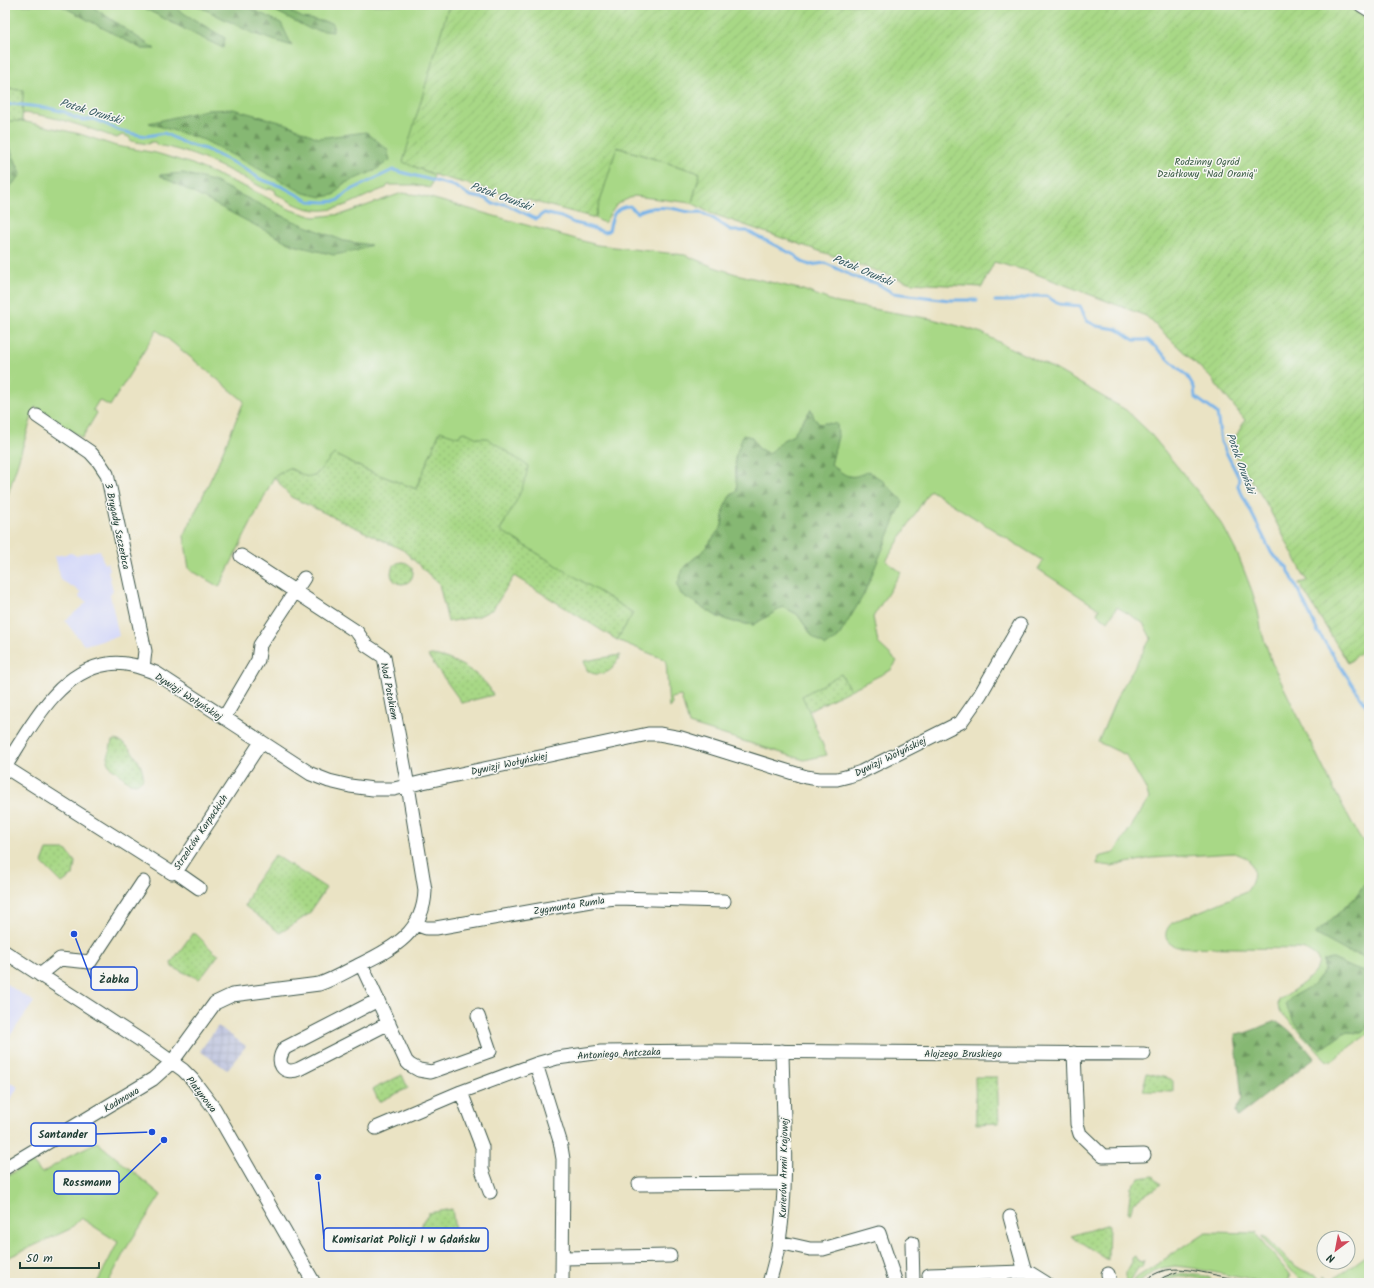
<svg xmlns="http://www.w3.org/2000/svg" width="1374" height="1288" viewBox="0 0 1374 1288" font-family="Kalam,sans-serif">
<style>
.built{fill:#d4d8f9}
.industrial{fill:url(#industrial-grid)}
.grass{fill:#a8d886;stroke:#648a5d;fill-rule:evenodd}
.forest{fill:url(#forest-firs);stroke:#527a54}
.park{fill:url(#park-dots);stroke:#648a5d}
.garden{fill:url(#garden-furrows);stroke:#648a5d}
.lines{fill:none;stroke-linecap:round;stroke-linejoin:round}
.stream{stroke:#77b3e9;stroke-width:3}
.minor-casing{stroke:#3d564a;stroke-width:15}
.minor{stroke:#fff;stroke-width:13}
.tram{stroke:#1f3d34;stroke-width:1}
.labels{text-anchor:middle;stroke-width:3;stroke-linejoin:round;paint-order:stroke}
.park-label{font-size:10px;fill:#3a5c44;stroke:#f6f6f2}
.street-label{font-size:10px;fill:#1f3d34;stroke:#f6f6f2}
.water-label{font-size:11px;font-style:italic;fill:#355a61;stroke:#f6f6f2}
.leader{fill:none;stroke:#1d4ed8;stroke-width:1.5}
.callout-dot{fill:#1d4ed8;stroke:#f6f6f2;stroke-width:1.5}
.callout{fill:#f6f6f2;stroke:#1d4ed8;stroke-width:1.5}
.callout-label{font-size:11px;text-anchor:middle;font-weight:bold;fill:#1f3d34}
</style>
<defs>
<pattern id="industrial-grid" width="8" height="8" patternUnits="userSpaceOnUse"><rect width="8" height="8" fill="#bdc3de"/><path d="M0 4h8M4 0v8" fill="none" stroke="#a2a8bf"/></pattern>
<pattern id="forest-firs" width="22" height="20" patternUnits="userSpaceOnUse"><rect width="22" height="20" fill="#86b873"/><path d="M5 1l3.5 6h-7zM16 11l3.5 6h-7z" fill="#6d975f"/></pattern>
<pattern id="park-dots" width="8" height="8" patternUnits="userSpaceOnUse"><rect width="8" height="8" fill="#a8d886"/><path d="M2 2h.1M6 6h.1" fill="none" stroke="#90ba74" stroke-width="1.8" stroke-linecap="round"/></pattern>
<pattern id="garden-furrows" width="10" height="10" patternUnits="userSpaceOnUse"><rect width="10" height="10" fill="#a8d886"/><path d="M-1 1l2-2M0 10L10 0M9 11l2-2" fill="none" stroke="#90ba74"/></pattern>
</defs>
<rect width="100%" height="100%" fill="#f6f6f2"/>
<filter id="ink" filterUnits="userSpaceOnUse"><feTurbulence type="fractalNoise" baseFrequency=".025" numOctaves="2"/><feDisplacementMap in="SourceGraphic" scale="8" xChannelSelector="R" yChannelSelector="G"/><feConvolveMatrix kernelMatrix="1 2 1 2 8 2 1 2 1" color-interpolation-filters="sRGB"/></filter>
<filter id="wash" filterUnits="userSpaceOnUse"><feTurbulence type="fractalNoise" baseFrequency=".012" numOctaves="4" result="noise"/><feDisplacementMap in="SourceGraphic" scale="16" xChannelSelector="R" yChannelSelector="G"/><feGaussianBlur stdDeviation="0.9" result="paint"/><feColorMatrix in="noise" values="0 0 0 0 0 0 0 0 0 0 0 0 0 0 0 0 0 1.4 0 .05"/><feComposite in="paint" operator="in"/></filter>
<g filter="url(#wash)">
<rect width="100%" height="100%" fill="#eae3c4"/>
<path class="built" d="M100,550L104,564L107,563L110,570L108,571L113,590L110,595L119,636L84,645L65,621L87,602L79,597L81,592L61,580L55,556L71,553L77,556L79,554Z
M5,983L34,1002L5,1043Z
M5,1079L18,1087L11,1099H5Z"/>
<path class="industrial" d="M218,1026L246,1046L227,1070L200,1051Z"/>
<path class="grass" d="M5,5H449L404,162L434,175L430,188L415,185H388L386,188C361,196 338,215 310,209C298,207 286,199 276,194L275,190L270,188L267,190C232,172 197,152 157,145L155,142H151L148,144L131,141L129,137L122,135L117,138C87,128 55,115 22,113L23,90L5,89Z
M8,120L22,121L80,134L116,146L156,153L192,164L252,190L291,210L314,217L343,214L402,193L420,195L597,245L685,255L714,267L736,274L803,290L838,303L932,319L966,328L982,333L1006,346L1055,369L1126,410L1149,432L1203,498L1224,528L1238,555L1252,591L1258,611L1262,633L1272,663L1332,786L1358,834L1369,850V877L1354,899L1341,910L1346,951L1369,958V974L1324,960V971L1312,987L1292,997L1346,1032L1361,1033L1369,1027V1033L1333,1060L1327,1061L1279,1010L1278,1005L1279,1000C1294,989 1345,961 1301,949L1178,947C1164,944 1162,932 1172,923L1246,892C1254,883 1258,867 1246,858C1243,856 1238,854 1234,853L1152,858L1111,866L1097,864L1099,857L1114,853L1149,799L1147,791L1126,755L1098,742L1117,697L1151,638L1143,623L1117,607L1108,621L1097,614L1099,609L1038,569L1043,561L930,490L886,561L901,572L873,617L878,643L897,661L891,670L850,690L841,674L809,711L827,755L804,760L689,724L681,696L671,698L672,704L669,708L666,660L617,640L633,613L499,530L505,522L459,437L420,478L416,489L366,470L334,454L315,476L307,477L289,468L274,477L219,587L189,569L184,536L215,470L244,401L157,330L110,406L99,400L93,410L97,413L82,438L35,407L5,504V192L21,174L6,139L5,138V121ZM811,409L814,418L819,424L826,423L838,436L831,464L846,476L858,477L813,637L797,614L783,607L753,625L734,622L718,617L681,594L684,567L703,551L722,526L724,508L730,496L737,491L735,458L752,438L758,448L769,454L783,440L792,436Z
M616,147L700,173L692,203L634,196L617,204L604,223L595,218Z
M97,1142L161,1195L127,1247L108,1283H97L118,1242L81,1218L70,1229L5,1259V1177L32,1162L42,1173L73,1154Z
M1206,1232L1255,1233L1257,1232L1256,1234L1290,1275L1288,1283H1267L1192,1268L1175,1266L1163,1268L1154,1271L1139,1283H1133L1136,1278Z
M1264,1236C1279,1250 1294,1271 1315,1274L1319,1279H1320L1319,1282L1298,1278L1262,1237Z
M1366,1255H1369V1283H1324L1325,1275L1331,1281Z
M1183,1273L1211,1277L1210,1280H1208L1184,1276L1174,1278L1163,1283H1160L1171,1276Z"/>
<path class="forest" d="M60,5H90L155,49H142Z
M138,5H170L225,38L223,48L196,35Z
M196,5H243L281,23L292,46L254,34Z
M264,5H277L303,18L333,23V32L310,29Z
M233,109L287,124L318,138L366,132L387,149L390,160L374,171L343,184L334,195L322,197L304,193L204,140L149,123L206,110Z
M5,138H6L21,175L5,192Z
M183,173L213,181L291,220L344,241L371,245L356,251L334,255L293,245L159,175Z
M811,409L814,418L819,424L826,423L837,424L838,436L831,465C846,476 850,481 868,471L882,480L903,501L863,596L838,638L826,646L813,637L797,614L783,607L753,625L734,622L718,617L681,594L677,585L684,567L703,551L722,526L724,508L730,496L737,491L735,458L743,435L752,437L758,448L769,454L783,440L792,436Z
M1369,877V958L1346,951L1315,934L1354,899Z
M1333,959L1353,968L1369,974V1027L1361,1033L1345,1032L1321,1050C1305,1038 1293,1022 1285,1004L1292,997L1312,986L1324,971V960Z
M1277,1021C1292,1031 1303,1044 1314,1058L1237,1117L1235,1111L1242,1099L1235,1034L1245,1033Z"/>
<path class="park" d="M5,89L23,90L22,121H5Z
M440,431L459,437L461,433L465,432L477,438H487L528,466C525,489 511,511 500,530L633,613L617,640L514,576L493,609L479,616L448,622L439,584L403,550L291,497L274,477L289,468L307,477L315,476L334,454L366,470L416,489Z
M391 573a11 11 0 1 1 22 0a11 11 0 1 1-22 0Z
M431,655C450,656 487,676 493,695L462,703L428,656Z
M620,655C615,667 610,674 597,674C594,674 590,673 587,670C586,668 585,664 584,661Z
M841,674L850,690L809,711L802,696Z
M116,740C120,742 124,743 127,746C132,750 143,767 143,774C144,779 140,782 136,784L130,783L109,765L107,761L112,741Z
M47,850H66L75,862L73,875L62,883L42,863Z
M275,855L326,888L309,914L280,933L245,906L256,881Z
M192,934H196L215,953L219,954L204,974L199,979L172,967L171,963Z
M1147,1073L1171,1079L1173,1081V1092L1142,1091Z
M402,1075L408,1088L379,1102L373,1089Z
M975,1077H997L999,1123L976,1124Z
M1154,1176L1161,1184L1133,1203L1130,1214L1128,1212L1131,1186L1139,1178Z
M452,1209L455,1231L418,1238V1236L424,1219L428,1216V1213Z
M1109,1224L1108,1260L1071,1236Z
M1135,1256L1137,1261L1142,1262L1144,1260L1142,1267L1138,1268L1129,1283L1126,1282V1273L1132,1262V1258Z"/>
<path class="garden" d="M449,5H1346L1369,20V646L1348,663L1299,583L1307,581L1266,503L1230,447L1245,420L1210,377L1146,316L1028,271L994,262L982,287L911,283L710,213L692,203L700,173L617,147L595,218L438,176L403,162Z"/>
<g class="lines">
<path class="stream" d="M5,105L14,104L48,108L65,112L73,117L83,120L94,119L118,130L134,134L147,136L164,133L186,144L205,149L242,167L260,179L283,187L309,201L325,202L337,201L347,192L393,170L454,186L470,196L487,199L493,204H505L536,219L544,213L561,217L574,223L583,225L604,232L609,231C612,217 613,207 630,206L637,213C646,207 658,207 669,208C680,209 689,214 700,212L714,219L732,231H747L796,256L802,262L810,265L825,263L857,278L876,283L893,293L949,300H977
M995,301H1012L1034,296H1046L1059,304L1080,306L1087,321L1097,326L1117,329L1134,340H1148L1188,377L1194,387L1195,397L1217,413L1221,442L1239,478L1238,486L1272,554L1287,567L1318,632L1369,710"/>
</g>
</g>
<g filter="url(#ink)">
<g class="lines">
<g class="minor-casing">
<path id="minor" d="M1361,5L1369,10
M37,416L90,452L99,462L107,474L145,651L143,668
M224,718L258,660L260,645L304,578
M5,767C30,728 58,671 108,664C124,661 141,667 156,673L311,774L329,781L350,786L373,789H394L423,782L648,734H659L681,738L806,777L819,779H837L849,776L861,772L961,722L980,695L1020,625
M5,767L172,873L176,872L261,742
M176,872L199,888
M415,924L426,928H436L596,900L617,898L724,901
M5,952L151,1047L183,1070L192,1079L214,1108L314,1283
M361,964L406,1061L410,1065L419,1070L431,1072L490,1051L478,1016
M40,975L60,959L90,962L143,882
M378,1000L285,1048C274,1062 283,1076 299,1069L389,1023
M1074,1053L1077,1124L1080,1134L1103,1156L1144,1155
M536,1064L560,1141L563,1159L562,1283
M461,1092L482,1147V1170L490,1192
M376,1128L461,1092L536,1064L557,1058L601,1052L714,1051L1144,1054
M5,1168L153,1079L172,1062L215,1003L232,995L319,984C334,979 347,971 361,964C394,948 424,932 425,890L408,786L384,657L366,645L357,632L241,556
M639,1184L784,1183
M1010,1217L1025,1272
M779,1242L810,1249H823L879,1233L896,1283
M912,1243L913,1283
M563,1258L670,1256
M1108,1274L1110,1283
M929,1275L1025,1272L1030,1273L1046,1283
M769,1283C773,1269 777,1255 779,1241C789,1179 783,1114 782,1051"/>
</g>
<use href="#minor" class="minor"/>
<path class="tram" d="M1143,1283C1162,1263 1186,1269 1211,1274C1225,1277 1239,1280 1254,1283
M1156,1283L1164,1277L1177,1272"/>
</g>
</g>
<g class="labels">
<g class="park-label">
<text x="1207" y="165">Rodzinny Ogród<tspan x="1207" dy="12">Działkowy "Nad Oranią"</tspan></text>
</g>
<g class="street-label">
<text transform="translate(118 526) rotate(78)" y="4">3 Brygady Szczerbca</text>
<text transform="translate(390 691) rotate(79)" y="4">Nad Potokiem</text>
<text transform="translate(189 696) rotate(33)" y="4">Dywizji Wołyńskiej</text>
<text transform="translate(890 756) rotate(-26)" y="4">Dywizji Wołyńskiej</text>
<text transform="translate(509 763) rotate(-12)" y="4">Dywizji Wołyńskiej</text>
<text transform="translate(200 832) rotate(-56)" y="4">Strzelców Karpackich</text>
<text transform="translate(569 905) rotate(-9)" y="4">Zygmunta Rumla</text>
<text transform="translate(619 1053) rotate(-3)" y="4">Antoniego Antczaka</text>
<text x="963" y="1057">Alojzego Bruskiego</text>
<text transform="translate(202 1094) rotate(52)" y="4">Platynowa</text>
<text transform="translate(121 1099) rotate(-31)" y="4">Kadmowa</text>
<text transform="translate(783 1168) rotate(-89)" y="4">Kurierów Armii Krajowej</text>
</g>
<g class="water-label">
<text transform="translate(91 111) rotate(17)" y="4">Potok Oruński</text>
<text transform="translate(501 196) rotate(20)" y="4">Potok Oruński</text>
<text transform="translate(863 270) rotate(23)" y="4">Potok Oruński</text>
<text transform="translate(1241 463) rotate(70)" y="4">Potok Oruński</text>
</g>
</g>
<path class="leader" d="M74 934L91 979M152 1132L96 1134M164 1140L119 1183M318 1177L324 1239"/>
<g class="callout-dot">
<circle cx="74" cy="934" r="4"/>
<circle cx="152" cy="1132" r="4"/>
<circle cx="164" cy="1140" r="4"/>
<circle cx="318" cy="1177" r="4"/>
</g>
<g class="callout">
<rect x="91" y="967" width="46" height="23" rx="4"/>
<rect x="31" y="1123" width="65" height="23" rx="4"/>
<rect x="54" y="1171" width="65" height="23" rx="4"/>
<rect x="324" y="1228" width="164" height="23" rx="4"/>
</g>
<g class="callout-label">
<text x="114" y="983">Żabka</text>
<text x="63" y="1138">Santander</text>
<text x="87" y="1186">Rossmann</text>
<text x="406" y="1243">Komisariat Policji I w Gdańsku</text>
</g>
<rect width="1374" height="1288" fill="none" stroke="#f6f6f2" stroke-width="20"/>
<g transform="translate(1336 1250) rotate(212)"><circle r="19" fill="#f6f6f2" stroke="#a0aca6"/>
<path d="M0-3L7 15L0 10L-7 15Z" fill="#d1495b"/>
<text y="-6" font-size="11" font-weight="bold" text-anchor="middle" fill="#1f3d34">N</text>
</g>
<path d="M20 1262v6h79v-6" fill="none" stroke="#1f3d34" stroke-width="2"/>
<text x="26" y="1262" font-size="12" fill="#1f3d34" stroke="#f6f6f2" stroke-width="3" paint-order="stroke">50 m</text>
</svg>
